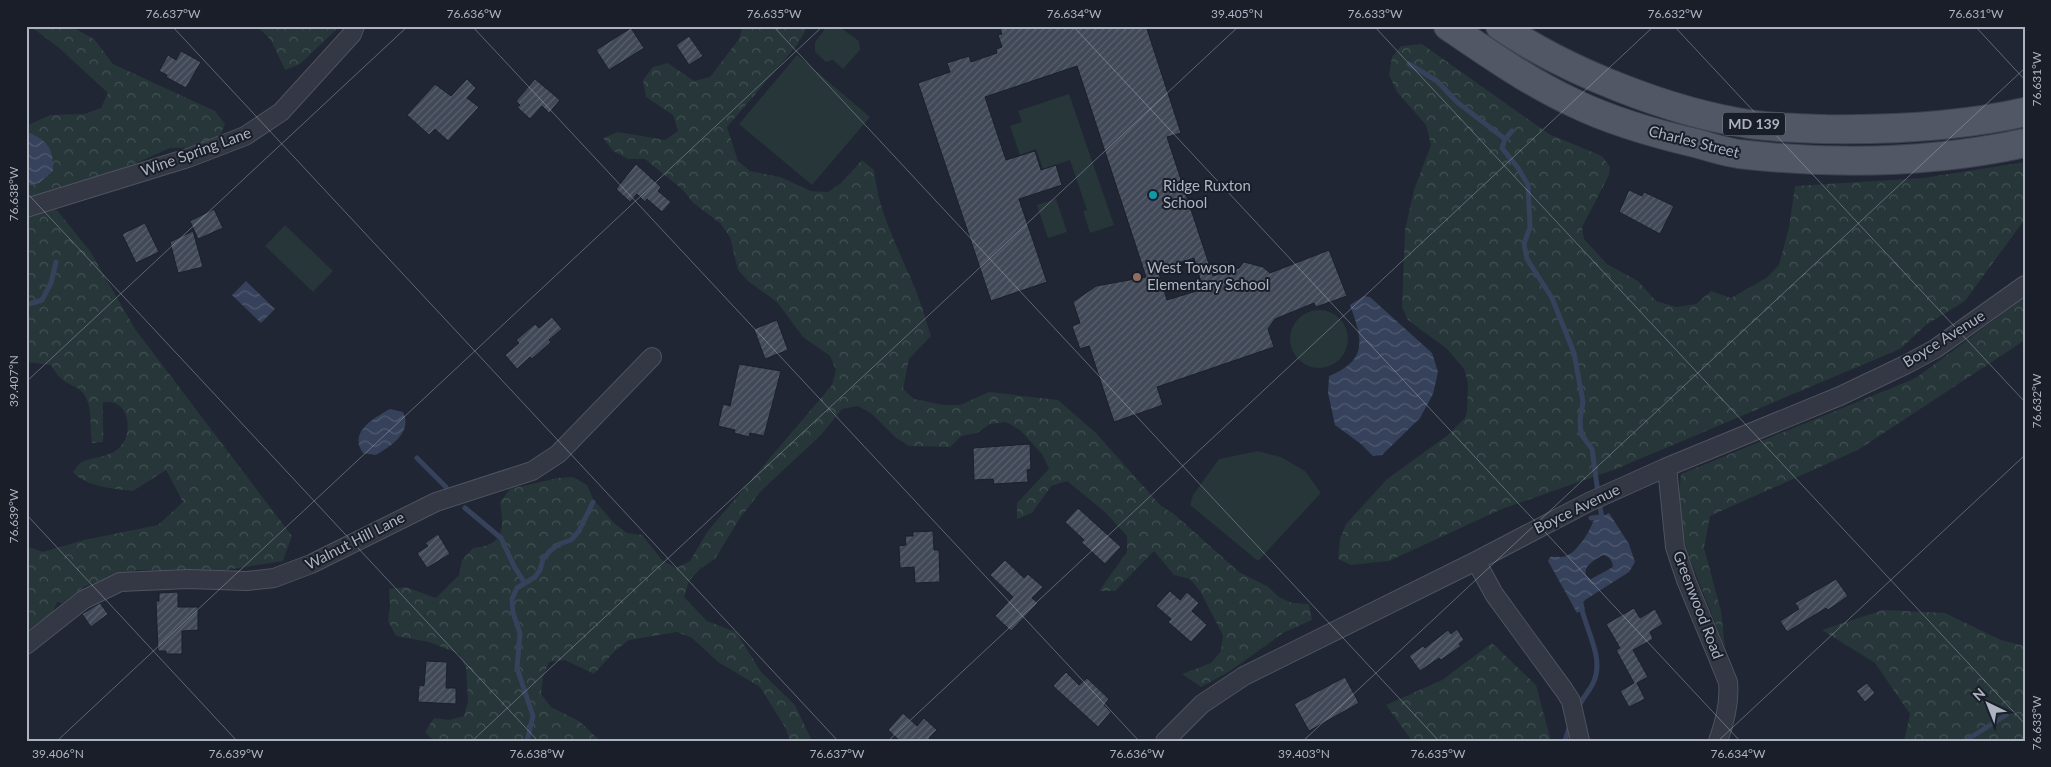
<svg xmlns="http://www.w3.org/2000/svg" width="2051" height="767" viewBox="0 0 2051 767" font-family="Lato,sans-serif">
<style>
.forest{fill:url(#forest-crowns)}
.park{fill:#263639}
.water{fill:url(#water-waves);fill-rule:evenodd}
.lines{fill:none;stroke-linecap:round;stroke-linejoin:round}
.stream{stroke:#36425b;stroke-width:5}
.building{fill:url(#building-hatch);stroke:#1b202b;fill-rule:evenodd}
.street-casing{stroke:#4e535f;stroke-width:20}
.primary-casing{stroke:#3d424e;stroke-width:30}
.street{stroke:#333844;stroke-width:18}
.primary{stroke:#515764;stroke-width:28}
.ticks{fill:none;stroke:#adb3c1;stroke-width:1;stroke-opacity:0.45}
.culture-dot{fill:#0f9aa8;stroke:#191e29;stroke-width:2}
.education-dot{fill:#8d6e63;stroke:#191e29;stroke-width:2}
.labels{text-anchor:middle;stroke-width:4;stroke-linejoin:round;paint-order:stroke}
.shield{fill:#191e29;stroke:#818693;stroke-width:1}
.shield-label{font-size:14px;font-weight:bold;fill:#adb3c1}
.street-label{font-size:15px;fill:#adb3c1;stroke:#191e29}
.poi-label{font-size:15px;fill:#adb3c1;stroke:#191e29;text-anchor:start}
.neatline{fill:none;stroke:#adb3c1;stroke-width:2}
.ticks-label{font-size:12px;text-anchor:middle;fill:#adb3c1}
</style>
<defs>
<pattern id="forest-crowns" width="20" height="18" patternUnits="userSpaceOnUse" patternTransform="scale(1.25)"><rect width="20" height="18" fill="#263639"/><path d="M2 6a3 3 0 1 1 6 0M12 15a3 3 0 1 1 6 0" fill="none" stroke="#435154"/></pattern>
<pattern id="water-waves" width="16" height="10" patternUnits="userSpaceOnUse" patternTransform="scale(1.25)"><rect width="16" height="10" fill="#36425b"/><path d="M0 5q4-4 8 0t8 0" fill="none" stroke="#505b71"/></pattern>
<pattern id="building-hatch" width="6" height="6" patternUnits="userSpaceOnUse" patternTransform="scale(1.25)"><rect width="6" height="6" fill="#414958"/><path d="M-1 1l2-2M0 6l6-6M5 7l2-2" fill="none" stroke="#5a616e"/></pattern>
</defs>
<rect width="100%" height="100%" fill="#202633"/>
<path class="forest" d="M30,26H70L94,39L113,64L215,111L225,124L219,138L204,147L170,148L80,188L65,187L26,200V126L50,115L84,114L101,108L108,93L58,47Z
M209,26H340L300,64L285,70L271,40L260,29Z
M743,26H808L797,45L727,127L738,161L750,171L780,177L811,191L828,192L841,183L862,160L874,170C878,213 900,251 916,291C922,306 926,321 931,336L909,359L903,389L914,399L944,405H960L989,392L1058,400L1096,433L1160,505L1175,515L1239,572L1267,586L1279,597L1292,603L1309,604L1312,620L1283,633L1230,671L1201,687L1182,674L1211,663L1221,651L1223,635L1200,591L1190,579L1174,575L1154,551L1115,591H1099L1127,552V536L1105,512L1067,481L1051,486L1032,513L1017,519V503L1049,469L1042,454L1020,430L1006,422L990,424L977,433L961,436L950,447L909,446L895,437L872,414L858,406L842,409L821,435L761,491L740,518L715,559L700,569L689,581L684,597L707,621L736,632L761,672L795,705L812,741H790L785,727L760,687L718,662L692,638L677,632L629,640L616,650L594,674L565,660L549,662L543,677L541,694L551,707L579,721L600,741H434L425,732L434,718L449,720L464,716L468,701L466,668L459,654L429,642L396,636L388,621L390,605L389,589L406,587L436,598L459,575L462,560L473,548C505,545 504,529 500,502L510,489L558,478L573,477L587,485L593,499L614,523L627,533L642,535L662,560L676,568L690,561L707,532L832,385L836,370L830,356L803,337L777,302L749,282L738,270L730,237L720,223L693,203L683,190L645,159H628L613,151L603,138L618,132L665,140L678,131L673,115L646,97L643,80L653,67L668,63L694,81L710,77L739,39Z
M1422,44L1549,134L1602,156L1610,167L1609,175L1582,227L1584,239L1607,264L1638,281L1656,301L1676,307L1696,304L1711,291L1731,298L1766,278L1779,265L1789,227L1795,186L1923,178L2025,162V219L1965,301L1926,325L1900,349L1616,469L1502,509L1389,561L1351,565L1338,559L1340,539L1346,524L1387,479L1448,435L1465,418L1467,411L1468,383L1464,369L1447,349L1408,320L1402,307L1405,230L1414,190L1431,145L1426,125L1397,92L1389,75L1392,57L1401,46Z
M56,209L90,251L135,329L292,536L283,561L214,572L137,570L85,586L62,603L57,602L53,612L26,631V546L43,552L84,540L158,525L183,502L166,470L133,491C114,489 86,487 73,472C75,470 78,465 80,463C92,456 108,459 120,447C131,437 131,410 115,403C112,402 106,402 103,402C102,416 104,428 103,442L92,443C89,426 94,408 83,393C78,387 72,386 66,382C59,378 55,372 51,365L26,362V216Z
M2025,297V340L1858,450L1710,516L1704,548L1721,611L1725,648L1688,554L1677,510L1681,474L1916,378Z
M1883,610L1945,613L2001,640L2025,646V741H1904L1910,714L1875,663L1822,630Z
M1492,643L1536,685L1551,741H1412L1386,705L1442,680Z"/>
<path class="park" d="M841,28L859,41L860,50L843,69L833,60L826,62L815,52V42L825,29Z
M797,55L870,117L812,185L739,124Z
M1069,94L1114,225L1090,233L1083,211L1087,210L1070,160L1043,169L1036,149L1020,155L1010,126L1022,122L1018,111Z
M1056,199L1067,232L1048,238L1037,205Z
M285,225L333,271L313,292L265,246Z
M1290 339a29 29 0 1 1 58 0a29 29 0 1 1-58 0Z
M1258,451L1281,457L1305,471L1321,493L1258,561L1190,505L1193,495L1219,459Z"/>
<path class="water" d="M30,133C50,143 53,149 53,171L39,183L26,186V134Z
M246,281L275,309L261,323L232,295Z
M1364,296L1370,297L1432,353L1438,372L1433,394L1420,418L1382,455L1373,456L1361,444L1335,425L1328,393L1329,376C1369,360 1362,338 1350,305Z
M390,409L403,412C413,432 391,446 376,455L363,453C348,432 374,418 390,409Z
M1609,513L1629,544L1635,562L1629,572L1585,600L1583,603L1585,609L1577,613L1548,561L1550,557C1555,556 1561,558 1566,556C1577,552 1590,532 1593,521ZM1603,555C1610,557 1612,560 1613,567L1591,579C1576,571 1595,559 1603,555Z"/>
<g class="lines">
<path class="stream" d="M1409,64L1437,81L1457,102L1505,139
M1512,131L1505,139L1502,148L1518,168L1528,185L1530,227L1524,244L1527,259L1552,298L1574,353L1583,402L1580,420L1581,434L1592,449L1598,493
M26,305L42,300L51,283L56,262
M417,458L446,487
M1599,502L1603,523
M465,508L501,538L514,566L524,582
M1591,518L1601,517
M1578,708C1582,698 1590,691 1594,681C1604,658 1586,630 1581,606
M527,741L533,716L517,668L520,633L513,613L512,599L517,588L535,577L540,570L543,559L550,551L559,544L571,540L579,531L593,502
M1565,741L1570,725
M1965,741L2006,715"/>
</g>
<path class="building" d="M999,26H1146L1181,133L1167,137L1213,276L1239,268L1244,262L1263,267L1270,273L1329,250L1347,296L1316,307L1314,303L1275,319L1268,329L1274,347L1157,387L1163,405L1114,422L1089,346L1080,349L1072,326L1080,323L1073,302L1096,286L1146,277L1077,66L985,97L1006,160L1035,151L1041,170L1056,165L1062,185L1019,199L1047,282L991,301L918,83L950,72L947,63L969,56L971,62L997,53L996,49L1002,47L998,35L1002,34ZM1194,258L1203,289L1167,300L1158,270Z
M631,28L644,48L609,70L596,50Z
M689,36L703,56L689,65L676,45Z
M181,51L201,62L186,88L166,77L167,75L159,71L168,55L176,60Z
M467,79L476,88L467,98L479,107L448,141L435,129L429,135L407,115L435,84L451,96Z
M535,79L560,100L549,113L542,106L530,119L517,107L520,105L516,101Z
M636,164L661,187L658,191L671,202L662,212L647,199L645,202L637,194L630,202L616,189Z
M1629,190L1642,196L1644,192L1674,206L1660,234L1619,212Z
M214,209L223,228L198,239L190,221Z
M145,223L159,252L136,263L122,234Z
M193,231L203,267L178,273L170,242Z
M552,317L562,329L549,340L551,342L532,359L530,357L517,369L505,355L519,343L516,340L535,324L539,328Z
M777,320L788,350L765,359L754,329Z
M739,364L781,371L764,436L750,433L749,437L734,433L735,430L718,426L723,404L730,406Z
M1030,444L1031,469L1027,470L1028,482L994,484L993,479L974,480L973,448Z
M1078,508L1121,547L1105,564L1081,542L1084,540L1065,522Z
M933,531L934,550H939L940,582L915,583L914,567L900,568L899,546L906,545L905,536H913V532Z
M438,534L450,554L427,568L417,553L428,546L425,543Z
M1005,560L1024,578L1028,574L1043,587L1032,598L1038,603L1011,631L995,616L1013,597L990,575Z
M1836,579L1848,596L1828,610L1826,608L1787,632L1780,621L1799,609L1795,603Z
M1170,591L1180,600L1187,592L1199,603L1192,611L1207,625L1191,642L1168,622L1171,619L1156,606Z
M178,592V607H198V630L182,631V654H166V651H158L156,601H159V593Z
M100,603L108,614L91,627L82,614Z
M1634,608L1640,618L1655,609L1663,624L1650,632L1653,639L1633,650L1648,677L1637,683L1645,699L1629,707L1620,691L1634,683L1616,650L1620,648L1606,624Z
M1457,629L1464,640L1459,644L1461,646L1441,660L1439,658L1420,671L1409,656L1423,646L1425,648L1448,630L1451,634Z
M426,661L447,662L446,688H456V704L418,702L419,685L424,686Z
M1066,672L1079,685L1087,678L1109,699L1104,705L1111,712L1098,727L1053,686Z
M1345,677L1359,703L1309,731L1294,704Z
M1867,683L1875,693L1865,702L1856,691Z
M903,713L917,726L924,718L937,730L929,738L932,741H900L888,730Z"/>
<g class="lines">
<g class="street-casing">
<path id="street" d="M26,208L188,158L245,136L281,112L352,34L355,26
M1667,467L1675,547L1686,580L1728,682C1730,702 1725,722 1718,741
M1476,561L1494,594L1564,690L1571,701L1580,741
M26,645L83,600L120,582L188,579L247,581L274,578L311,564L436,502L532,471L558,454L652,357
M1165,741L1202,704L1244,676L1476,561L1589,502L1667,467L1840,396L1905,365L1935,349L2025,285"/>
</g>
<g class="primary-casing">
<path id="primary" d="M1448,26C1489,54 1529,82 1574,103C1613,122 1656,134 1699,144C1712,148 1726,152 1739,154C1833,165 1932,163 2025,143
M1500,26C1566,71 1669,112 1749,124C1774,128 1800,128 1825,129C1892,130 1959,127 2025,112"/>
</g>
<use href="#street" class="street"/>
<use href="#primary" class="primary"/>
</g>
<path class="ticks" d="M172,26L838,741M472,26L1139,741M773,26L1439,741M1073,26L1740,741M1374,26L2025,724M1674,26L2025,402M1975,26L2025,80M26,192L538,741M26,382L408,26M26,514L237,741M57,741L823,26M472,741L1239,26M888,741L1654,26M1303,741L2025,68M1718,741L2025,455"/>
<circle class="culture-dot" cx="1153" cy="195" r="5"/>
<circle class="education-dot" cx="1137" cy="277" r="5"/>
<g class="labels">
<rect class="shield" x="1723" y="112.5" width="62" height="23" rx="4"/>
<g class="shield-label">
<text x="1754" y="129">MD 139</text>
</g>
<g class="street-label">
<text transform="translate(1694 142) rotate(14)" y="5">Charles Street</text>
<text transform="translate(196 152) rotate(-20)" y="5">Wine Spring Lane</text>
<text transform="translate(1944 339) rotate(-32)" y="5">Boyce Avenue</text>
<text transform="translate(1577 509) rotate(-26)" y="5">Boyce Avenue</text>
<text transform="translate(355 541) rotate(-27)" y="5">Walnut Hill Lane</text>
<text transform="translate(1698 605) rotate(69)" y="5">Greenwood Road</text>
</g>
<g class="poi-label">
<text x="1163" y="191">Ridge Ruxton<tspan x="1163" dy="17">School</tspan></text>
<text x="1147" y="273">West Towson<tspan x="1147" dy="17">Elementary School</tspan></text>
</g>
</g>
<rect width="2051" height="767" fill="none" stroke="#191e29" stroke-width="55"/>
<g transform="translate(1988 704) rotate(317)" stroke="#191e29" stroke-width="4" paint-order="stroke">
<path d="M0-4L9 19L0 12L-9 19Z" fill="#adb3c1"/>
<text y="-8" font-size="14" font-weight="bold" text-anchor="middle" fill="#adb3c1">N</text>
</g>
<rect x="28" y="28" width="1996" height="712" class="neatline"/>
<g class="ticks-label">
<text x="173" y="18">76.637°W</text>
<text x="474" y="18">76.636°W</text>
<text x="774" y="18">76.635°W</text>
<text x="1074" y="18">76.634°W</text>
<text x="1237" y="18">39.405°N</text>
<text x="1375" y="18">76.633°W</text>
<text x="1675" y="18">76.632°W</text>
<text x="1976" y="18">76.631°W</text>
<text transform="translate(2037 79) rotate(-90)" y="4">76.631°W</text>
<text transform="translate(14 194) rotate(-90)" y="4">76.638°W</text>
<text transform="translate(14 381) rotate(-90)" y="4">39.407°N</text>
<text transform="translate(2037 401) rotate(-90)" y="4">76.632°W</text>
<text transform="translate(14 516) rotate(-90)" y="4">76.639°W</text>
<text transform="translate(2037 723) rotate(-90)" y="4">76.633°W</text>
<text x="58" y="758">39.406°N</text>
<text x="236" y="758">76.639°W</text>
<text x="537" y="758">76.638°W</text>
<text x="837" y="758">76.637°W</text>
<text x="1137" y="758">76.636°W</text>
<text x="1304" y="758">39.403°N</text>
<text x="1438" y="758">76.635°W</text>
<text x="1738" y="758">76.634°W</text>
</g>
</svg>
